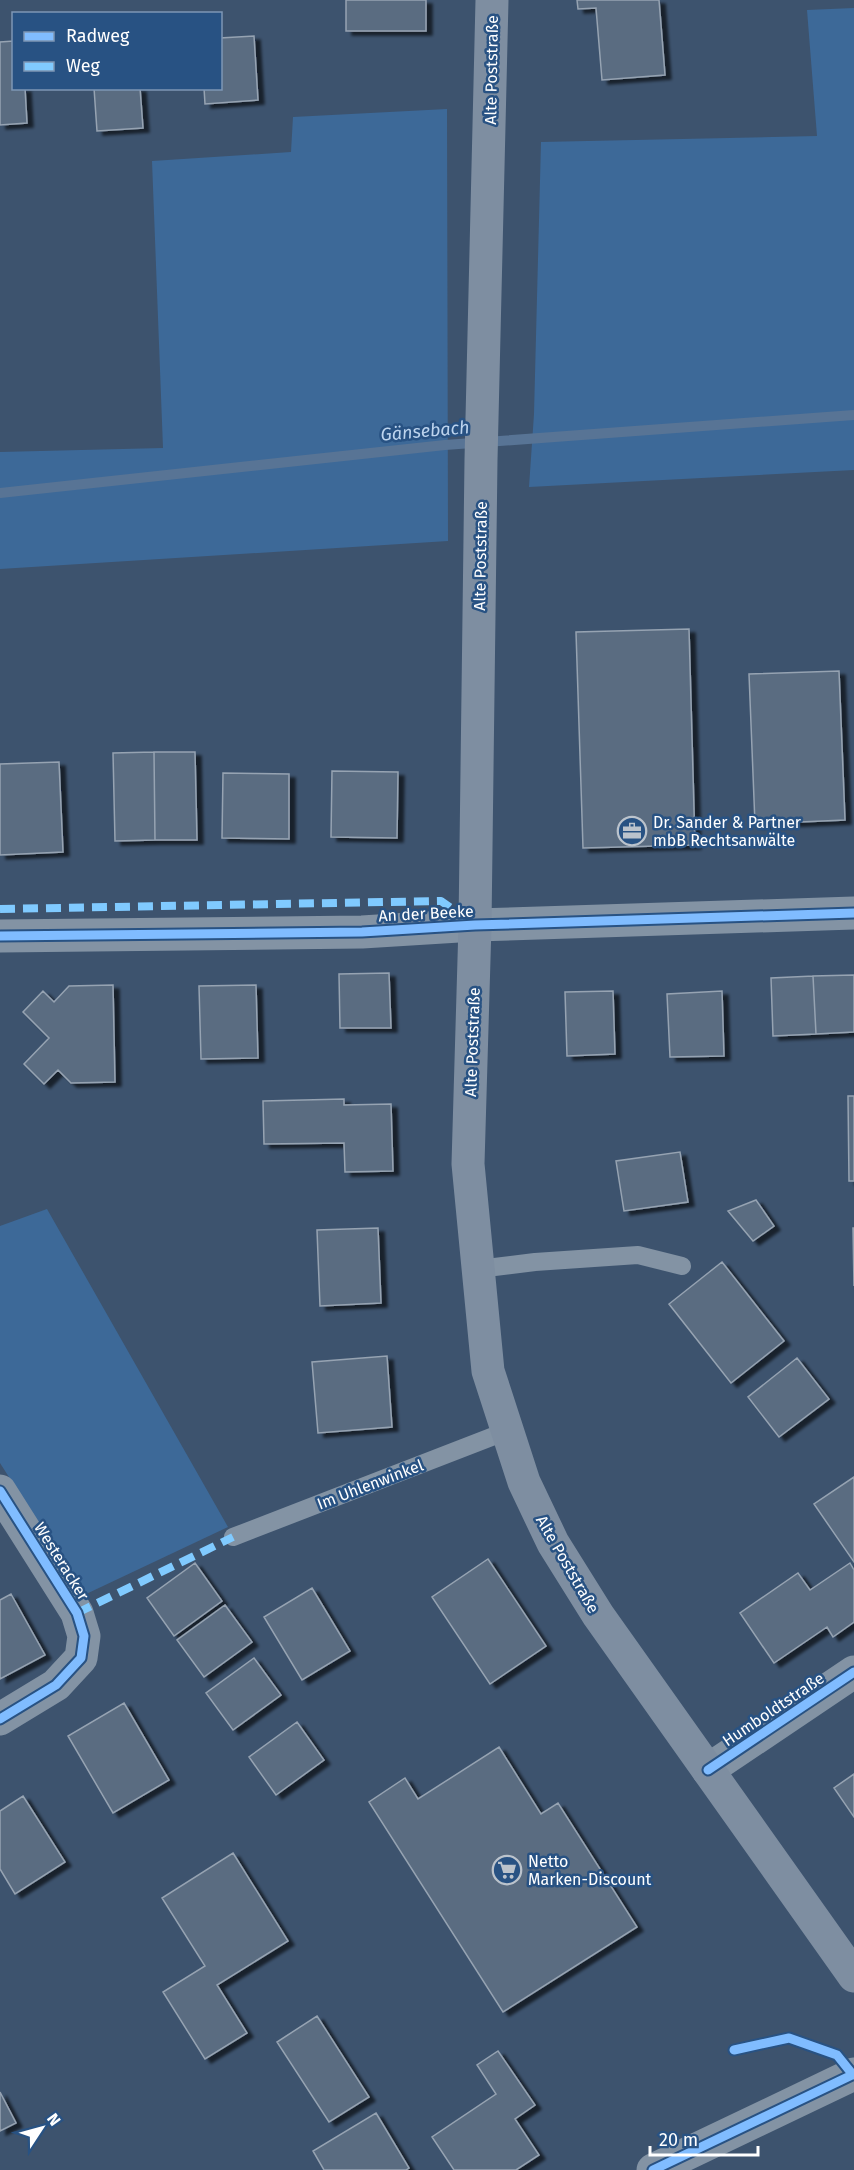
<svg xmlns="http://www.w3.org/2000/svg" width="854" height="2170" viewBox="0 0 854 2170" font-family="'Fira Sans',sans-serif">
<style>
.green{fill:#3d6998}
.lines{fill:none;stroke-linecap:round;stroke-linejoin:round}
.stream{stroke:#587495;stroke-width:10}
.building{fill:#5a6c81;stroke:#96a3b2;stroke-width:1.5;filter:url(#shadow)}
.lane{stroke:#8393a4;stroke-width:18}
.street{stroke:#8393a4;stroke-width:33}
.secondary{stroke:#7e8ea1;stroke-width:33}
.quiet{stroke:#80caff;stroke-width:8;stroke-dasharray:15 8;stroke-linecap:butt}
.cycleway-casing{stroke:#285283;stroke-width:13}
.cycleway{stroke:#80bcff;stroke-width:9}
.labels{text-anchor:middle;stroke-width:5;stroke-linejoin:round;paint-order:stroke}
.street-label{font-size:16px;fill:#fff;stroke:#285283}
.poi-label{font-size:16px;fill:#fff;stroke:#285283;text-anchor:start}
.water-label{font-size:18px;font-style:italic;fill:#bdd4ee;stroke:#285283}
</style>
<defs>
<filter id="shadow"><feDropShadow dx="6" dy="4" stdDeviation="1.5" flood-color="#0009"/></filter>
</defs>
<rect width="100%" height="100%" fill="#3d536e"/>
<path class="green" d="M854,8V470L529,487L534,414L541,142L817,136L807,10Z
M447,109L448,541L0,569V452L163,448L152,161L291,152L293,117Z
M47,1209L228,1527L84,1595L0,1463V1226Z"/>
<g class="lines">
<path class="stream" d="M0,493L445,445L854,415"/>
</g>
<path class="building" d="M346,0H426V31H346Z
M577,0H659L665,75L602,80L596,8L578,9Z
M254,36L258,100L205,104L204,88H220V38Z
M14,41V88H25L27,123L0,125V42Z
M94,88H140L143,128L97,131Z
M689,629L695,845L583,848L576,632Z
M839,671L845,820L755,824L749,674Z
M154,752L155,840L115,841L113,753Z
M154,752H195L197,840H155Z
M59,762L63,852L0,855V764Z
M332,771L398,772L397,838L331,837Z
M223,773L289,774V839L222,838Z
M389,973L391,1028H340L339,974Z
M854,975V1032L816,1034L813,976Z
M813,976L816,1034L773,1036L771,978Z
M113,985L115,1082L71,1083L58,1070L44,1084L24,1064L49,1038L23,1012L43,991L54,1002L69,986Z
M256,985L258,1058L201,1059L199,986Z
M613,991L615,1054L567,1056L565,992Z
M722,991L724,1056L670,1057L667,994Z
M848,1096H854V1181H849Z
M344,1099V1105L391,1104L393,1171L345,1172L344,1143L264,1144L263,1101Z
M680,1152L688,1202L624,1211L616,1161Z
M756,1200L774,1226L753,1241L728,1211Z
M378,1228L381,1303L320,1306L317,1230Z
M853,1228H854V1286Z
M722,1262L784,1341L731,1383L669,1304Z
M387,1356L392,1427L318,1433L312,1362Z
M797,1358L829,1399L779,1437L748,1397Z
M854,1477V1562L814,1504Z
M488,1559L546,1646L490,1684L432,1597Z
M195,1563L222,1601L174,1636L147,1598Z
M850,1563L854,1570V1622L833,1637L827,1627L774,1663L740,1613L798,1573L810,1590Z
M312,1588L350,1651L302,1680L264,1617Z
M11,1594L45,1655L0,1679V1600Z
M225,1605L252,1642L204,1677L177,1640Z
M254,1658L281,1695L233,1730L206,1693Z
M124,1703L169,1780L113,1813L68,1736Z
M297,1722L324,1760L276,1795L249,1757Z
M499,1747L541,1814L558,1803L637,1927L503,2012L369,1802L405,1778L418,1799Z
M854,1774V1817L834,1788Z
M23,1796L65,1862L15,1894L0,1869V1811Z
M233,1853L288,1941L217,1985L247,2033L205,2059L163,1992L205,1966L162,1898Z
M317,2016L369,2097L329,2122L277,2042Z
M498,2051L535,2105L515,2119L539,2155L516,2170H454L432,2137L496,2094L477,2065Z
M0,2092L16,2123L0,2131Z
M376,2113L409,2168L406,2170H324L313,2151Z"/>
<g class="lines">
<path class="lane" d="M478,1269L535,1262L638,1255L682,1266
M233,1537L507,1431"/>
<path class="street" d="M0,936L362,932L475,925L854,913
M0,1491L77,1613L84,1636L81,1658L56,1685L0,1719
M708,1770L854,1672
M653,2170L854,2074"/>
<path class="secondary" d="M492,0L481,460L475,925L468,1164L488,1371L524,1482L553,1543L598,1615L854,1976"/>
<path class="quiet" d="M0,909L441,901L475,925
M77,1613L233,1537"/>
<g class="cycleway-casing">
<path id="cycleway" d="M0,936L362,932L475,925L854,913
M0,1491L77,1613L84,1636L81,1658L56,1685L0,1719
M708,1770L854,1672
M734,2050L789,2038L837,2055L853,2075
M653,2170L854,2074"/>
</g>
<use href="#cycleway" class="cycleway"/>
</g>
<defs>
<g id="office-ring" transform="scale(1.5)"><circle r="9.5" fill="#285283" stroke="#bbc3cc" stroke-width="1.5"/><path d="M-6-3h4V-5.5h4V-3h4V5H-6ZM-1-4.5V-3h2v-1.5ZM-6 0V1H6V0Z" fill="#bbc3cc"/></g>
<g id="supermarket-ring" transform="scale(1.5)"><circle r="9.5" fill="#285283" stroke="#bbc3cc" stroke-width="1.5"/><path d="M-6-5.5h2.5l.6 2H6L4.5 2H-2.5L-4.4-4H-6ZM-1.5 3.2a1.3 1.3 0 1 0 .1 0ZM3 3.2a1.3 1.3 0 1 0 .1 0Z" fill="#bbc3cc"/></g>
</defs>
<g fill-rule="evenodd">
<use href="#office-ring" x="632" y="831"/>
<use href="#supermarket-ring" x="507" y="1870"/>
</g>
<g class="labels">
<g class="street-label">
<text transform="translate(491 70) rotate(-89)" y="6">Alte Poststraße</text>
<text transform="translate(480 556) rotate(-89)" y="6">Alte Poststraße</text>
<text transform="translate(426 913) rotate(-3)" y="6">An der Beeke</text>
<text transform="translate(472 1042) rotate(-88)" y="6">Alte Poststraße</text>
<text transform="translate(370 1484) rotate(-21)" y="6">Im Uhlenwinkel</text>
<text transform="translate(62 1561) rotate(58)" y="6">Westeracker</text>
<text transform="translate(568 1564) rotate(60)" y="6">Alte Poststraße</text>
<text transform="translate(773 1709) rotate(-34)" y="6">Humboldtstraße</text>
</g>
<g class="poi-label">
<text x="653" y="828">Dr. Sander &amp; Partner<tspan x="653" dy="18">mbB Rechtsanwälte</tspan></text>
<text x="528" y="1867">Netto<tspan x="528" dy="18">Marken-Discount</tspan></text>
</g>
<g class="water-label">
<text transform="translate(425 431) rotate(-5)" y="6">Gänsebach</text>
</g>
</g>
<rect x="12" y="12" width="210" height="78" fill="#285283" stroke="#7e97b5" stroke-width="1.5"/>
<rect x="24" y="32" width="30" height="9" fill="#80bcff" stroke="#7e97b5" stroke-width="1.5"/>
<text x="66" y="42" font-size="18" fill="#ffffff">Radweg</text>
<rect x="24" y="62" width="30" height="9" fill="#80caff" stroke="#7e97b5" stroke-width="1.5"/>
<text x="66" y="72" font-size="18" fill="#ffffff">Weg</text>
<g transform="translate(42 2128) rotate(54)" stroke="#285283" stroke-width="4.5" paint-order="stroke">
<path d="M0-4.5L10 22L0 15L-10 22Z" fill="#ffffff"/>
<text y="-9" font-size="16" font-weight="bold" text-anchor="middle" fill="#ffffff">N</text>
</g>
<path d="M650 2146v9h108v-9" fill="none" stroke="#ffffff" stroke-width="3"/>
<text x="659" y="2146" font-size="18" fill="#ffffff" stroke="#285283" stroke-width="4.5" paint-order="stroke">20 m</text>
</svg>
